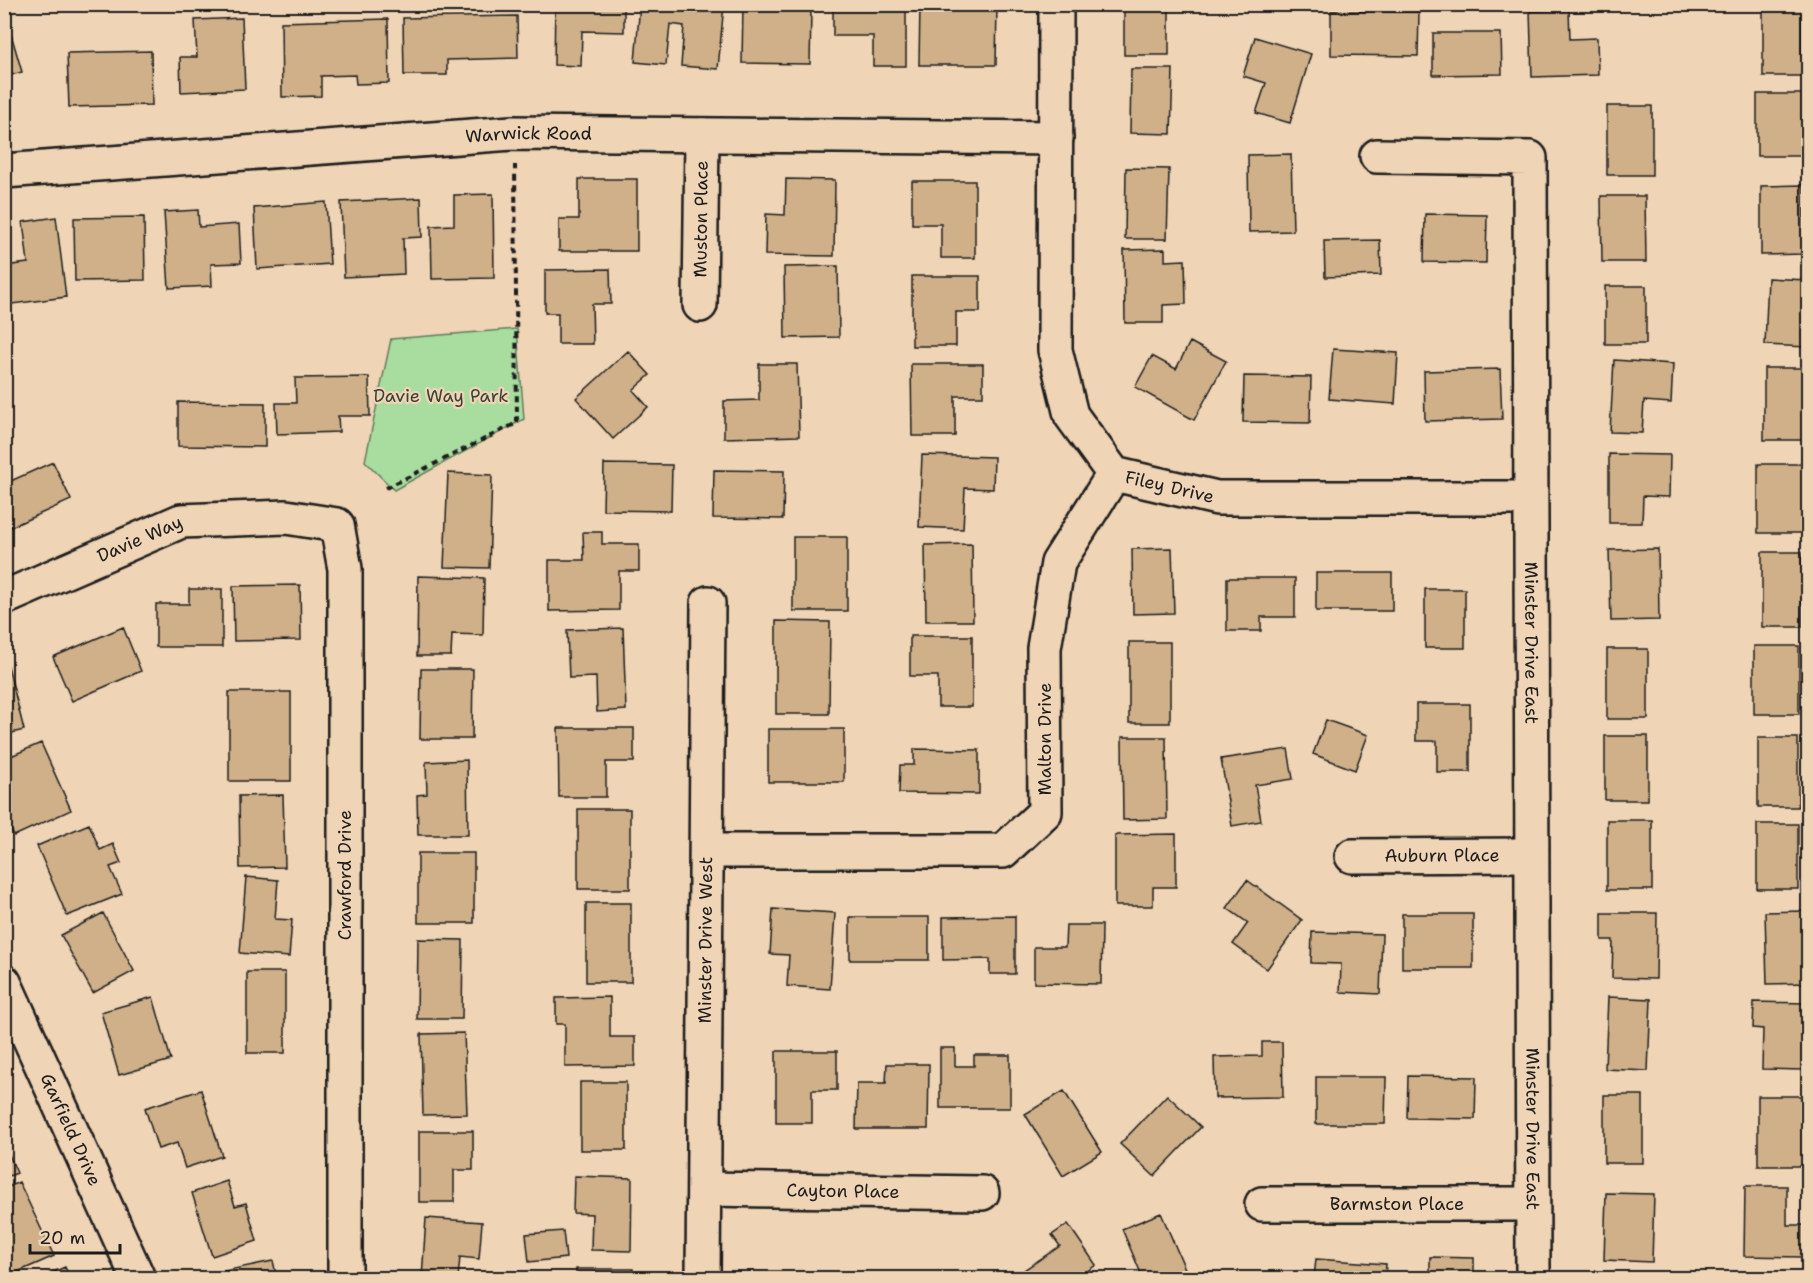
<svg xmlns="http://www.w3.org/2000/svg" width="1813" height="1283" viewBox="0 0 1813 1283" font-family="'Shantell Sans',sans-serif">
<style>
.green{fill:#a9dd9f;stroke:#627c5e;stroke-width:1.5}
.building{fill:#cfb089;stroke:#1c1c1c;stroke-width:1.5}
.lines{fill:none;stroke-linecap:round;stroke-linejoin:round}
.minor-casing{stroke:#1c1c1c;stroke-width:38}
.path{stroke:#1c1c1c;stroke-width:4;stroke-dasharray:6 4.5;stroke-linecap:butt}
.minor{stroke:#efd4b6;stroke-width:33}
.labels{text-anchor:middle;stroke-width:4.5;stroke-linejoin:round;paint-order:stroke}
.street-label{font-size:18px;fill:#1c1c1c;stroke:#efd4b6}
.park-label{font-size:18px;fill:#384336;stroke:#efd4b6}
</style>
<rect width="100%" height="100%" fill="#efd4b6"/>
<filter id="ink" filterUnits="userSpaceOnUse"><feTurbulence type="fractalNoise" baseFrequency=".0167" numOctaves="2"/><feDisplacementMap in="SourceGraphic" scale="12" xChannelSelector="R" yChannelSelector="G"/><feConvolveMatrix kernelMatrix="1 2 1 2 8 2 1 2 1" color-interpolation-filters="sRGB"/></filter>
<g filter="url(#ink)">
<path class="green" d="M517,329L524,419L394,490L365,461L391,339Z"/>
<path class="building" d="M555,4H624V32L582,31L581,66L554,65Z
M640,4H724L718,69L681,66L684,26L670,24L666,65L635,62Z
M743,4H774V10L811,11L810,64L742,63Z
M833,4H906V66H873V36H833Z
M920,4H997L996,65H919Z
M1124,4H1169V55H1124Z
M1763,4H1802V76H1763Z
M4,10L22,72L4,77Z
M1569,10L1570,39L1597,38L1598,75L1532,77L1530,11Z
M1331,11L1419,12L1418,56L1331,55Z
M517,16L518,58L447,60V75H404L403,18Z
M242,18L245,89L181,92L180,57H197L195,20Z
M388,19L389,83L356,84L355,75L321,76V96L282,97L281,22Z
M1433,33H1501L1502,74L1433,75Z
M1255,37L1311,54L1290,123L1256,113L1266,83L1243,76Z
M151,51L152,105L69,107L67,53Z
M1131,69H1173L1171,134L1130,133Z
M1757,94H1802V156H1757Z
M1607,106H1652V175H1607Z
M1291,154L1293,231L1249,232L1248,155Z
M1126,168L1169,169L1167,239H1125Z
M579,179H637V251H559V219H579Z
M786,179L835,180L834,256L765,255L766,214L785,215Z
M912,181H975V258H941V224H912Z
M1803,185L1804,254L1761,255V186Z
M493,194L494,278L432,279L431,226L454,225V195Z
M1601,196H1645L1646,262H1602Z
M421,198L422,237L403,238L404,274L344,277L341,202Z
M326,202L330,264L257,269L254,208Z
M198,210L199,227L239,224L241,263L211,264L212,286L169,288L164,212Z
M1425,214L1487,215L1486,263L1424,262Z
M56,217L66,297L4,305V266L28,263L23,222Z
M144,217L145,280L75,281L74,218Z
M1380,240L1381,275L1325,277L1324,241Z
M1165,249V261L1185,260L1186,304L1163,305V323H1125L1124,250Z
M838,266L839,337L785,338L784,267Z
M610,269L611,304H592L593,344H558V313H545V270Z
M912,276H980V312H956V346H912Z
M1768,278L1807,280L1808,347L1765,345Z
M1605,286H1646V344H1605Z
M1190,342L1226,361L1194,420L1135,387L1152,356L1176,369Z
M1333,349L1398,353L1395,404L1329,399Z
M628,351L650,375L633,390L648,407L613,439L576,398Z
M1614,360L1673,364L1671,403L1644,401L1642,433L1610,432Z
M759,364H797L799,436L724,438V401L759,400Z
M911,364H983V396H955V436H912Z
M1764,368H1806V440H1764Z
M1500,369L1502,419L1425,421L1424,371Z
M1244,376L1311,377L1310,423L1243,422Z
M369,377L370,416H338L339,432L277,434L276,403H296L295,378Z
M178,402L265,403V447L178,446Z
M1609,454L1670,455L1669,497L1643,496L1642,523H1609Z
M922,455L994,457L993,489L965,488L963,529L919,527Z
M53,462L71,500L4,530V484Z
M604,464L672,465L671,511L603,510Z
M1758,464H1805V533H1758Z
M714,470L784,471L783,519L713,518Z
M448,473L492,475L489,568L444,567Z
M583,532H602V544H639V571H619V610L549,611V560H584Z
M793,537H847V611H793Z
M972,544L973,621H926L925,545Z
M1172,548L1174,613L1133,614L1132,549Z
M1658,549L1659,620L1611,621L1609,550Z
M1762,552H1802V627H1762Z
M1316,573H1392V611H1316Z
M418,576L484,578L483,635L452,634L451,656H417Z
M1227,578H1295V617H1261V631H1227Z
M300,585L301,640L234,641L233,586Z
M189,589H222V647H156V604H189Z
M1425,589H1465V648H1425Z
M776,621L830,622L829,714H776Z
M123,627L141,671L72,701L53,657Z
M623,628L626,710L597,712L596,677L569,678L567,630Z
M910,636H972V707H938V676H910Z
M1129,642H1170V723H1129Z
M1754,646H1799V714H1754Z
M1607,649H1648V719H1607Z
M8,666L24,730L4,735V667Z
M421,669H473L472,739H420Z
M229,692H291V781H229Z
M1416,704H1470V772H1437V741H1416Z
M1326,720L1368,735L1355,770L1313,754Z
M558,728H634V762H606V797H559Z
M768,729H844V782H768Z
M1605,736H1648V800H1605Z
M1122,737H1166L1167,819L1123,820Z
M1758,738H1798V807H1758Z
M41,743L71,810L14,836L4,815V800L9,798L4,788V759Z
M914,749L979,750V794L899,793L900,765H914Z
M1288,749L1293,779L1255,785L1261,821L1232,826L1221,759Z
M467,760L468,835H418L417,795L427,794L426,762Z
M283,795L285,867L240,868L239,796Z
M578,809H630V889H578Z
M1607,820H1652V890H1607Z
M89,824L100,850L113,844L121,863L110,867L122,894L67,916L37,846Z
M1757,824H1798V889H1757Z
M1176,834V887H1153V906H1115V835Z
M418,853H474V923H418Z
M246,877L278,880L275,919L292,920L289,957L240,953Z
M1247,880L1302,920L1267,969L1233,944L1248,923L1227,908Z
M586,903H631V982H586Z
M773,909L835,913L830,989L787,986L789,955L770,954Z
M1804,911L1805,983L1767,984L1765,912Z
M103,913L134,971L93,993L61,935Z
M1602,913H1657L1656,979L1612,978L1613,940H1602Z
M1402,914H1473V968H1402Z
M1015,916V974H990V959L943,960V917Z
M850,917H929V960H850Z
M1066,925H1102L1101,984L1034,983V947H1065Z
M1312,932L1382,934L1380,994L1340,992L1341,964L1311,963Z
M418,939L463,940L462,1019H417Z
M247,972H285V1053H247Z
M153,997L171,1060L119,1075L101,1012Z
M610,997V1037H635V1066L565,1067V1024H556V998Z
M1608,997L1651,999L1648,1071L1605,1069Z
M1754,1002L1806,1003L1804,1070L1762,1069L1763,1029L1753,1028Z
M464,1033L467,1114L423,1115L421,1034Z
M1262,1042H1282L1283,1097L1215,1098L1214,1057L1262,1056Z
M940,1048H955V1066H974V1055H1010V1108H940Z
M776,1051H837V1090H812V1123H776Z
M887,1064H929L928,1129H856L857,1083H886Z
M1408,1076L1476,1077L1475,1119L1407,1118Z
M1316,1077H1386L1385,1124H1316Z
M580,1082H626V1150H580Z
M201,1090L222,1156L185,1168L177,1143L158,1149L145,1108Z
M1064,1091L1102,1152L1063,1176L1025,1114Z
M1167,1095L1201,1127L1154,1176L1120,1144Z
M1604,1095H1643V1163H1604Z
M1758,1096H1802V1166H1758Z
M419,1131H473V1170H454V1202H419Z
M4,1143L17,1173L4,1178Z
M574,1176L632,1178L631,1251L591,1250L592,1214L573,1213Z
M227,1181L235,1206L246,1203L257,1241L212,1256L192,1193Z
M19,1182L54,1256L4,1278V1189Z
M1745,1186H1787V1225H1804V1257L1744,1256Z
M1606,1193L1654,1194L1652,1262L1604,1260Z
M1161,1213L1189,1278H1143L1122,1229Z
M426,1218L482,1222L479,1259L460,1257L458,1278H422Z
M1068,1224L1096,1265L1077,1278H1030L1024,1270L1060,1246L1052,1235Z
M563,1231L566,1258L529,1262L526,1234Z
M1430,1257L1474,1258V1278H1430Z
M1316,1259L1386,1264L1385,1278H1314Z
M273,1261L277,1278H225L224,1271Z
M65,1267L70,1278H39Z
M576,1269H633V1278H576Z"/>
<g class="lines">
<g class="minor-casing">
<g id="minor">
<path id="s1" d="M1056,4L1055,350L1071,415L1114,474L1217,498H1530"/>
<path id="s2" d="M1377,156L1530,158L1533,1278"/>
<path id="s3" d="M4,171L512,133L1056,138"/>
<path id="s4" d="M700,305L702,135"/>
<path id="s5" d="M4,598L181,521L286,517L337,525L345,569V1278"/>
<path d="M707,851H1003L1045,812L1044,648L1058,563L1114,474"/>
<path id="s6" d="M1352,856L1531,855"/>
<path id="s7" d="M4,982L138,1278"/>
<path id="s8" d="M705,1189L982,1193"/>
<path id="s9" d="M1262,1204H1532"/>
<path id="s10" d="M703,1278L708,603"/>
</g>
</g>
<path class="path" d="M386,488L517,423L515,165"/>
<use href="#minor" class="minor"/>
</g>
</g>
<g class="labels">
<g class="street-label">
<text dy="6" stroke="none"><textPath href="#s3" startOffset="526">Warwick Road</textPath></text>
<text dy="6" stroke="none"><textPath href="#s4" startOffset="86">Muston Place</textPath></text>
<text dy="6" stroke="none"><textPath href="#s1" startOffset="543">Filey Drive</textPath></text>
<text dy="6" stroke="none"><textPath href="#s5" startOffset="148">Davie Way</textPath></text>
<text dy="6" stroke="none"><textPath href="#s2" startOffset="638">Minster Drive East</textPath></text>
<text transform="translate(1045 739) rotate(-90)" y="6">Malton Drive</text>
<text dy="6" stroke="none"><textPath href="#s6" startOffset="90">Auburn Place</textPath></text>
<text transform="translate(345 875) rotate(-90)" y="6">Crawford Drive</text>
<text dy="6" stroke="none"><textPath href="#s10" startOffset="338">Minster Drive West</textPath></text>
<text dy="6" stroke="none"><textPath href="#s2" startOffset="1124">Minster Drive East</textPath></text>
<text dy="6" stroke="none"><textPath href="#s7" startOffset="162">Garfield Drive</textPath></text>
<text dy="6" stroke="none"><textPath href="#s8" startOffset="138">Cayton Place</textPath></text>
<text dy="6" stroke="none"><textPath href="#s9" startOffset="135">Barmston Place</textPath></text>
</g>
<g class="park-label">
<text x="441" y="402">Davie Way Park</text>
</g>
</g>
<rect width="1813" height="1283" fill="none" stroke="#efd4b6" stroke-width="24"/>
<rect x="12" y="12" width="1789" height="1259" fill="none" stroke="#1c1c1c" stroke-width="2" filter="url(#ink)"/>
<path d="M30 1244v9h90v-9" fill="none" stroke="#1c1c1c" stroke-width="3"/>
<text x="39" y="1244" font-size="18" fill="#1c1c1c" stroke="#efd4b6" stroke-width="4.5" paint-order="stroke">20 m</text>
</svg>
